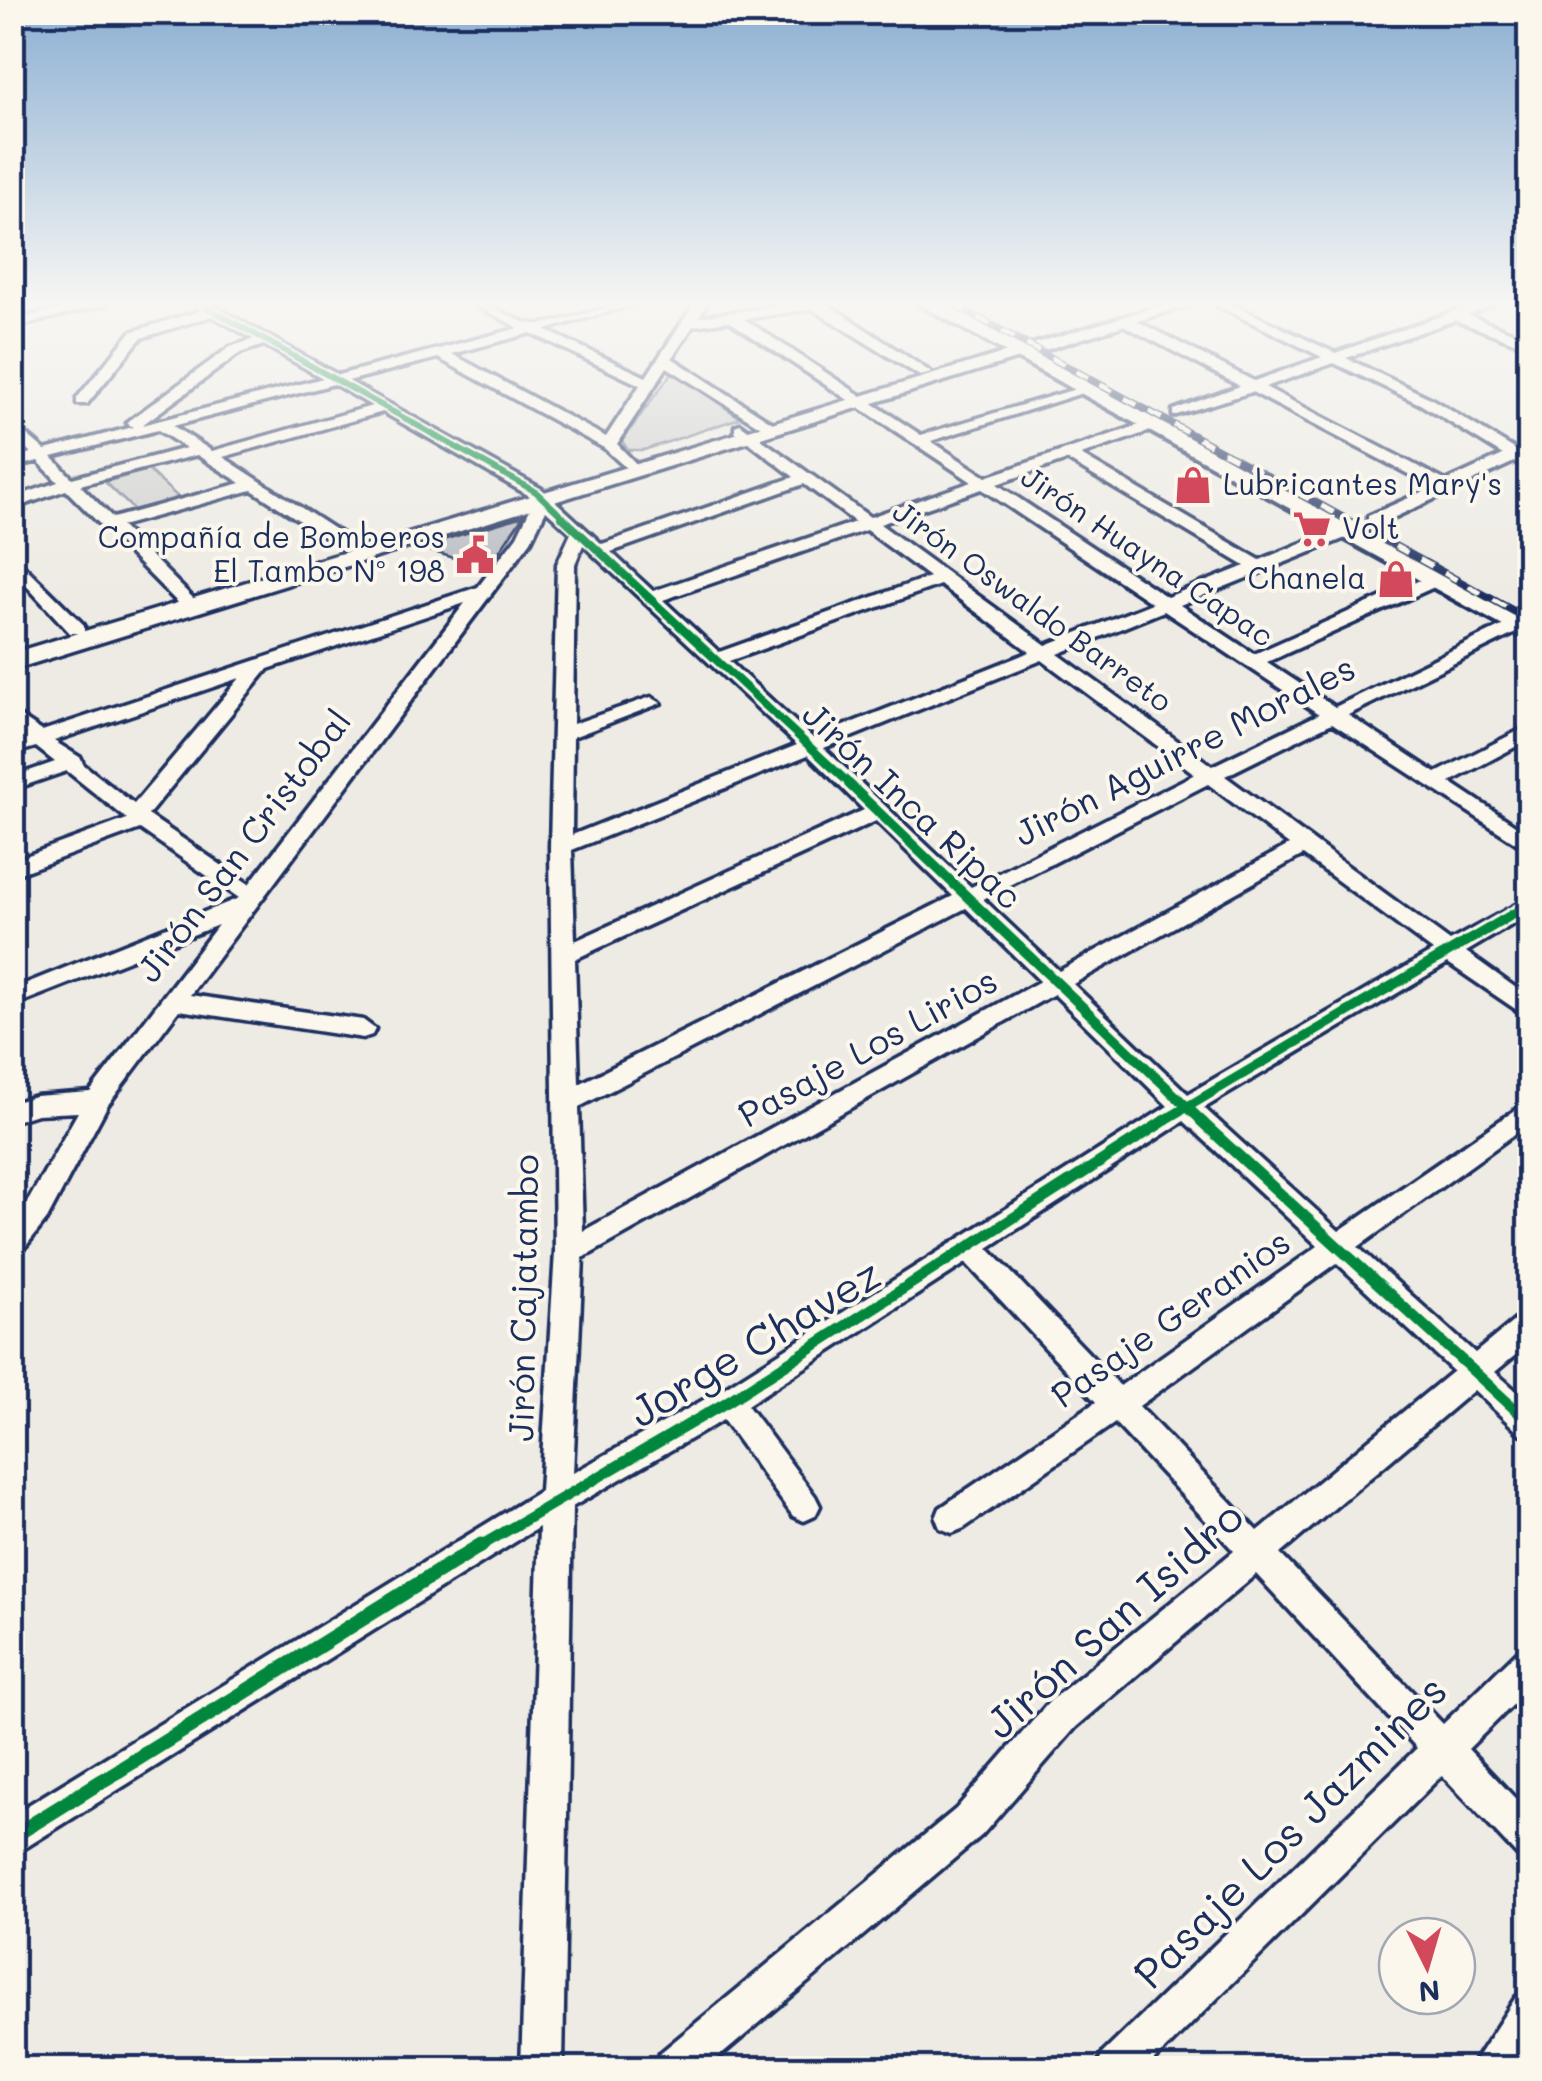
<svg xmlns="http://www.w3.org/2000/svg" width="1542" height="2081" viewBox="0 0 1542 2081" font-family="Mali,sans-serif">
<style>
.green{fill:#cecfcf;stroke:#747f96;stroke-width:2.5}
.building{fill:#b9bcc3;stroke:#1b2f5e;stroke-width:2.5}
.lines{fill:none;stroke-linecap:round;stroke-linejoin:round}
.minor-casing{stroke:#1b2f5e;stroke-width:7}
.secondary-casing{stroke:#1b2f5e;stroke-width:7}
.primary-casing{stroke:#1b2f5e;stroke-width:8}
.minor{fill:#fbf7ec;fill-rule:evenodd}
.secondary{fill:#fbf7ec;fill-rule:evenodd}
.primary{fill:#fbf7ec;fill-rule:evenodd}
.rail-casing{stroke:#1b2f5e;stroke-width:8}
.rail{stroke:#fbf7ec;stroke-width:5;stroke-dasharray:14;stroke-linecap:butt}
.cycleway-far4-casing{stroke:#fbf7ec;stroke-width:10}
.cycleway-far3-casing{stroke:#fbf7ec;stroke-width:12}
.cycleway-far2-casing{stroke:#fbf7ec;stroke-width:16}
.cycleway-far1-casing{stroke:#fbf7ec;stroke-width:18}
.cycleway-casing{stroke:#fbf7ec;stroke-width:21}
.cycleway-far4{stroke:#00873e;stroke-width:6}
.cycleway-far3{stroke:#00873e;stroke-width:8}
.cycleway-far2{stroke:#00873e;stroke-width:10}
.cycleway-far1{stroke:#00873e;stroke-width:11}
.cycleway{stroke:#00873e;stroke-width:15}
.labels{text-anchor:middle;stroke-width:8;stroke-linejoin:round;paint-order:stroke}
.far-poi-label{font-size:30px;fill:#1b2f5e;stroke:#fbf7ec;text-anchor:start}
.far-street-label{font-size:30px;fill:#1b2f5e;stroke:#fbf7ec}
.street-label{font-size:35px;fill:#1b2f5e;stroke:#fbf7ec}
.near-street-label{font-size:42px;fill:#1b2f5e;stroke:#fbf7ec}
</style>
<rect width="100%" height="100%" fill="#eeebe4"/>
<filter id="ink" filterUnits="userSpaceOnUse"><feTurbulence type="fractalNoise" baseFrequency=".01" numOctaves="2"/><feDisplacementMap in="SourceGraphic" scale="20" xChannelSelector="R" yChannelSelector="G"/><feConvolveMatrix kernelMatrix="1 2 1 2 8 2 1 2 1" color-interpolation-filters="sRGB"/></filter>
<g filter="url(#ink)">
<path class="green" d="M673,371L740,418L644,450H628L622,441Z
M148,470L179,498L134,510L105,482Z"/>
<path class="building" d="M523,516L488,568L420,548L443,540Z"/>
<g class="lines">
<g class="minor-casing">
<path id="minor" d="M82,304H106L12,328V320Z
M195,304H210L338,375L519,328L473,304C496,304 511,321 533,324C552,327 605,304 635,304L545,330L646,377L694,304H707L698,317L793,304H827L932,373L920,376L812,309L744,319L921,435L1089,385V391L931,441L986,477L1151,421L1159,426L1156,429L1081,455L1260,560L1341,527H1353V535L1180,605L1254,654L1429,576H1441V584L1267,662L1335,707L1512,621H1524V629L1348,715L1436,773L1530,725V739L1450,782L1530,835V852L1332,723L1225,776L1450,941L1530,897V914L1466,952L1530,998V1019L1448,963L1204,1108L1339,1231L1530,1100V1123L1358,1247L1475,1353L1520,1316L1530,1313V1343L1495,1372L1530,1403V1436L1519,1433L1474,1390L1280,1554L1443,1724L1518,1651L1530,1646V1688L1468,1749L1530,1814V1861L1517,1855L1442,1775L1147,2068H1097L1103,2053L1417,1748L1256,1574L1076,1727L982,1835L706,2068H654L660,2053L956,1809L1050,1701L1234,1551L1115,1423L964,1528L952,1533L940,1528L936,1518L940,1508L1096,1402L966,1263L747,1405L815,1496L820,1506L815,1516L804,1521L793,1516L723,1420L572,1507L563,2068H521L539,1527L12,1856V1815L540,1491L555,1252L550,847L557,564L571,533L546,510L531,541L190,995L363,1020L375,1029L372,1035L363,1038L179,1010L107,1106L47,1219L22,1251L12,1254V1222L27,1203L78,1112L37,1114L12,1122V1103L35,1096L90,1092L218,925L12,1006V989L239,898L140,829L12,876V861L127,819L67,771L12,790V777L55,762L36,747L12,754V741L25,737L12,727V711L42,731L478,587L517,536L535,499L383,412L223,457L362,547L347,551L252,490L121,526L198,603L201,607L192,612L186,611L66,490L12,509V498L58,482L38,461L12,468V458L31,453L12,435V422L45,450L133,427L127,423L130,420L230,347L254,339L212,316L141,338L87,404H77V398L131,332L202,310ZM729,321L972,482L870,517L740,424L735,426V432L794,477L602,544L542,489L348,381L438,358L604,448L635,476L643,471L617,444L667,367L769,432L782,429L672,358L693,326ZM531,333L640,385L606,437L452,354ZM264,345L323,378L142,425L240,353ZM334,384L372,406L212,451L173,426ZM158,430L186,448L72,478L52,457ZM197,455L241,483L113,518L80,485ZM1067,460L1245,566L1167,597L997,484ZM804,484L855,522L653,591L611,552ZM982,489L1152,603L1046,645L880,524ZM866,530L929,577L719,652L663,600ZM583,545L797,745L572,835L573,737L661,703L651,697L573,724L575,564ZM940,585L1030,652L813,738L729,661ZM465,603L249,884L148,815L268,669ZM1164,611L1319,714L1212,766L1058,654ZM1042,660L1195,774L971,887L824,748ZM240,678L134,804L83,764L81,758L54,741ZM808,755L864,810L575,941L572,850ZM1208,784L1289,845L1059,971L983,899ZM876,821L953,896L579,1084L575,959ZM1303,855L1433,951L1188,1094L1073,984ZM966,908L1040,981L583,1231L579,1107ZM1054,994L1168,1106L716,1393L573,1473L583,1258ZM1184,1121L1318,1246L1120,1386L988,1248ZM1337,1263L1453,1371L1258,1531L1139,1406Z
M1214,304H1231L1335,353L1475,304H1493L1468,315L1530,339V348L1455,320L1346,358L1430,398L1516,450L1530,447V470L1514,462L1380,524H1368V516L1433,487L1252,392L1173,416V410L1240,386L1121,324V318H1131L1254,381L1322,357ZM1334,363L1420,404L1503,455L1446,481L1265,387Z
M12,554L84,625V633H70L12,570Z
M1530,1991V2047L1515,2068H1470L1516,1997Z"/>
</g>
<g class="secondary-casing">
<path id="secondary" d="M1165,304H1193L12,670V653Z"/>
</g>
<g class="primary-casing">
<path id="primary" d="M919,304H945L1530,620V641Z"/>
</g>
<use href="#minor" class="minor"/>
<use href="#secondary" class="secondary"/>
<use href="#primary" class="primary"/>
<g class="rail-casing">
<path id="rail" d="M953,304L1530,620"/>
</g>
<use href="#rail" class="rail"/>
<g class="cycleway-far4-casing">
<path id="cycleway-far4" d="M201,304L536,492L564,518"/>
</g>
<g class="cycleway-far3-casing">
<path id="cycleway-far3" d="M561,516L852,786"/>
</g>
<g class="cycleway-far2-casing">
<path id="cycleway-far2" d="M849,784L1204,1123
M1160,1123L1530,904"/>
</g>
<g class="cycleway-far1-casing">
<path id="cycleway-far1" d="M1201,1121L1530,1423
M477,1548L727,1402L1164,1121"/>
</g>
<g class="cycleway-casing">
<path id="cycleway" d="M12,1837L481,1545"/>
</g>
<use href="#cycleway-far4" class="cycleway-far4"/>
<use href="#cycleway-far3" class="cycleway-far3"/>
<use href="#cycleway-far2" class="cycleway-far2"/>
<use href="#cycleway-far1" class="cycleway-far1"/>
<use href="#cycleway" class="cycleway"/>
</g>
</g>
<linearGradient id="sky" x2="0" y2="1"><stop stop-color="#8cafd3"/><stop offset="0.51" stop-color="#f7f6f3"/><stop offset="1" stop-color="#f7f6f3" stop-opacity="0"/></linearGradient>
<rect width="1542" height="595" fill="url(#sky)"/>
<defs>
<g id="shop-bare" transform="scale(3)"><path d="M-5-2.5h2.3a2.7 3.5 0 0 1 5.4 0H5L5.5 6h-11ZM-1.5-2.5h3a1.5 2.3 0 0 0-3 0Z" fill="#d1495b" stroke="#fbf7ec" stroke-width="2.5" paint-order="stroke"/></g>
<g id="supermarket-bare" transform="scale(3)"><path d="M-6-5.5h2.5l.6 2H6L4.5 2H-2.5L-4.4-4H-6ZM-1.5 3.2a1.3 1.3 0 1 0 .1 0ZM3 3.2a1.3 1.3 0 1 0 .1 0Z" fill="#d1495b" stroke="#fbf7ec" stroke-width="2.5" paint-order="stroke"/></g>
<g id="civic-bare" transform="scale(3)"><path d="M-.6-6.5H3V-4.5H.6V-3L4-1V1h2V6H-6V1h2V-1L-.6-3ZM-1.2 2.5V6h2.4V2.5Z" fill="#d1495b" stroke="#fbf7ec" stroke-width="2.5" paint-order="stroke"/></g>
</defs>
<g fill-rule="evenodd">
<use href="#shop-bare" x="1193" y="485"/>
<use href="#supermarket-bare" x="1312" y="529"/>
<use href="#civic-bare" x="475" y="555"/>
<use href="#shop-bare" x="1396" y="579"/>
</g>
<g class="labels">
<g class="far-poi-label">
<text x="1223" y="495">Lubricantes Mary's</text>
<text x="1342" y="539">Volt</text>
<text x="445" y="548" text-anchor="end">Compañía de Bomberos<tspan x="445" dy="34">El Tambo Nº 198</tspan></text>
<text x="1366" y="589" text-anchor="end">Chanela</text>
</g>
<g class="far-street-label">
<text transform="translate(1147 557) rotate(34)" y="10">Jirón Huayna Capac</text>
<text transform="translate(1032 607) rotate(36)" y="10">Jirón Oswaldo Barreto</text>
</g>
<g class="street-label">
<text transform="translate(1185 751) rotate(-27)" y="12">Jirón Aguirre Morales</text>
<text transform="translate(912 806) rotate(43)" y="12">Jirón Inca Ripac</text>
<text transform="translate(244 846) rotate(-53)" y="12">Jirón San Cristobal</text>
<text transform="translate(868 1048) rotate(-29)" y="12">Pasaje Los Lirios</text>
<text transform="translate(524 1298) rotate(-89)" y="12">Jirón Cajatambo</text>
<text transform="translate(1171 1319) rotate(-35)" y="12">Pasaje Geranios</text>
</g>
<g class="near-street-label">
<text transform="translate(755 1343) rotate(-31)" y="15">Jorge Chavez</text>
<text transform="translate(1114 1620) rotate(-42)" y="15">Jirón San Isidro</text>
<text transform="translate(1290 1832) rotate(-45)" y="15">Pasaje Los Jazmines</text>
</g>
</g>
<rect width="1542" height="2081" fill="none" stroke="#fbf7ec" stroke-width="50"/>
<rect x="25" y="25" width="1492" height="2031" fill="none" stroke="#1b2f5e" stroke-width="4" filter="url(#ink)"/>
<g transform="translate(1427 1966) rotate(175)"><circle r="48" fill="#fbf7ec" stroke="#a1a7b3" stroke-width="2.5"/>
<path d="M0-8L18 38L0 25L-18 38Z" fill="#d1495b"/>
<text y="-15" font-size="28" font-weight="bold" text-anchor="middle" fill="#1b2f5e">N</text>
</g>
</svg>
